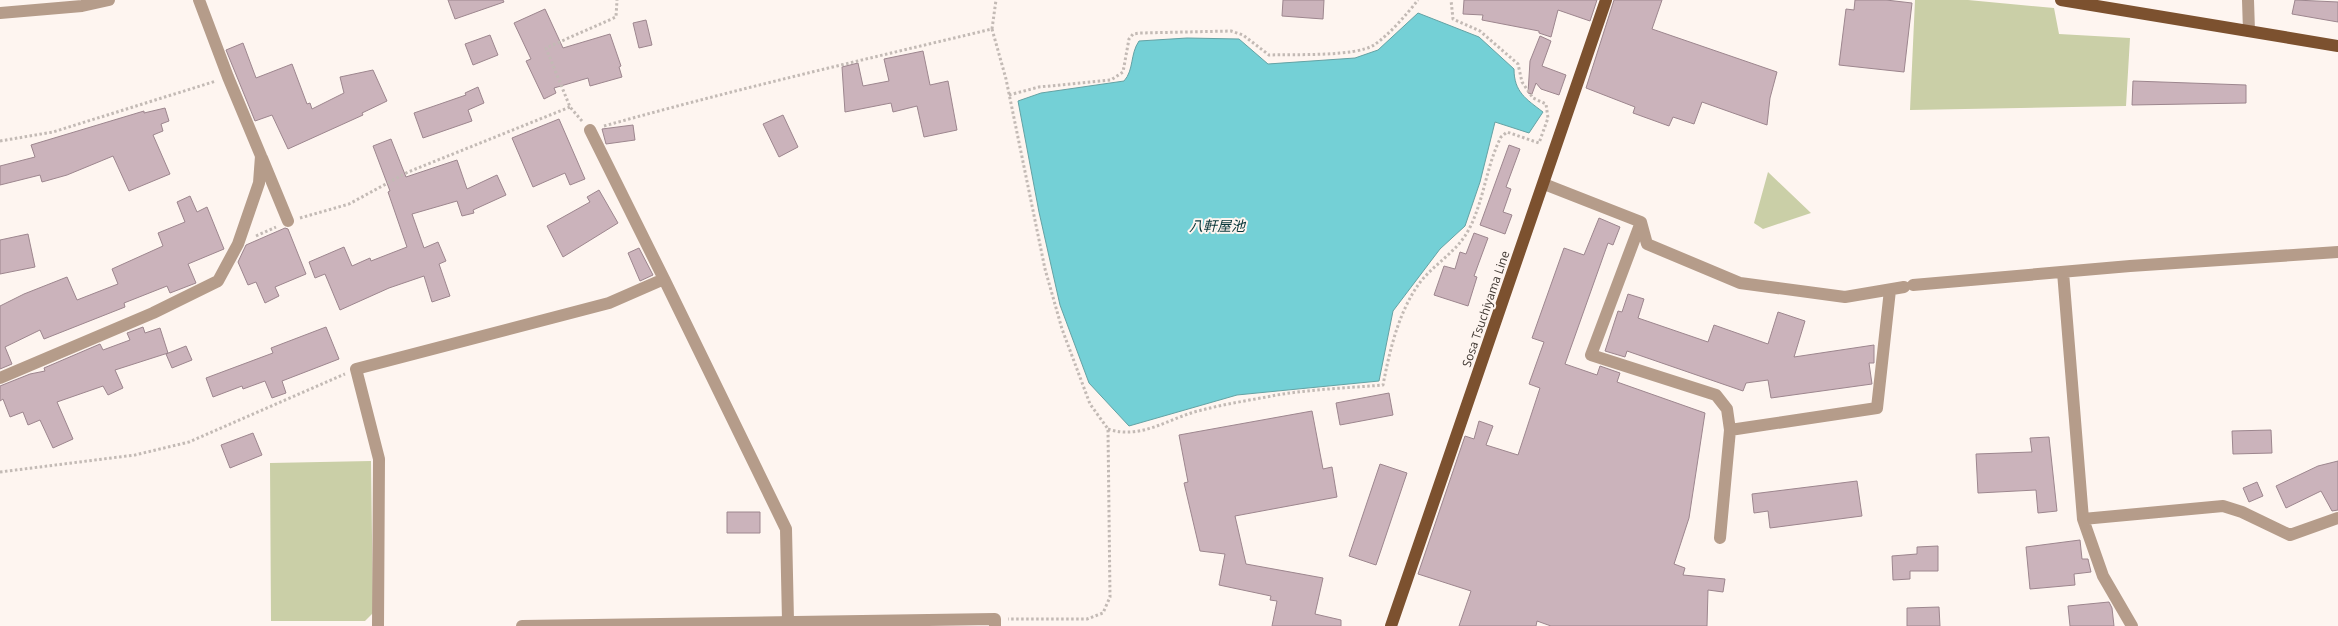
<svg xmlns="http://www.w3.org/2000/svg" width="2338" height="626" viewBox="0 0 2338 626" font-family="'Open Sans','Noto Sans JP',sans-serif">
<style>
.green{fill:#cacfa7}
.water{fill:#74d0d6;stroke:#64a2a4}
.building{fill:#cbb3bb;stroke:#9d868e}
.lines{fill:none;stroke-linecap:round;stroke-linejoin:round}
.path{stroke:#c3bab5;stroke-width:3;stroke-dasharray:2.5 2.5;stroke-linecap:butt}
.minor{stroke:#b59c8a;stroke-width:12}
.major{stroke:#7c512f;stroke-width:12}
.labels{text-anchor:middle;stroke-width:4;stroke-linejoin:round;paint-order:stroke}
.street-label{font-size:12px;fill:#3e3630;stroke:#fef5f0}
.water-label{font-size:14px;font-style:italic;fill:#053437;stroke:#fef5f0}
</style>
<rect width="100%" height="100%" fill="#fef5f0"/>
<path class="green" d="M1915,0H1968L2054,8L2059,34L2130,38L2126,106L1910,110Z
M1768,172L1811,213L1763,229L1754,223Z
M371,461L373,613L365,621H271L270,463Z"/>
<path class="water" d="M1418,13L1479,37L1514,69C1514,92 1526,99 1543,112L1529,133L1495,122L1480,182L1465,226L1440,249L1393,311L1379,381L1237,395L1129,426L1089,383L1060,305L1039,212L1018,101L1041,93L1124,81C1134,70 1130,54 1139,41L1187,38L1239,39L1268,64L1355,58L1378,50Z"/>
<path class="building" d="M448,0H503L504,2L455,19Z
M1283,0H1324L1323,19L1282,16Z
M1464,0H1597L1590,21L1558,10L1551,37L1539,33V31L1482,20L1483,15L1463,14Z
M1614,0H1662L1652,29L1777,72L1770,98L1767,125L1702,102L1694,124L1673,117L1669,126L1633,113L1635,107L1586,88Z
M1855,0H1886L1912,3L1904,72L1839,65L1846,9L1854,10Z
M2295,0L2338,2V22L2292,14Z
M545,9L563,48L610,34L621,66L619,67L622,77L590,86L588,78L554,88L556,93L544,99L526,61L531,59L514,23Z
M646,20L652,45L639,48L633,23Z
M490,35L498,55L473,65L465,44Z
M1540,36L1551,41L1542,66L1566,75L1559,95L1541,89L1536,83L1532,94L1528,93L1530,61Z
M243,43L256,78L292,64L307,104L310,103L312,109L344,93L340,77L373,70L387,101L362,113L363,115L288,149L272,115L255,121L226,50Z
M923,51L930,85L948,81L957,130L924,137L917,106L893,112L891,103L845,112L842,67L858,63L863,86L889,81L884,59Z
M2133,81L2246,85V103L2132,105Z
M478,87L484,103L468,110L472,121L423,138L414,113L466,95L465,93Z
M165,108L169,121L161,124L163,131L153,135L170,174L129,191L113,156L67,175L42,182L40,175L0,185V166L35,157L31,145L144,111V113Z
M783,115L798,147L779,157L763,124Z
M559,119L585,179L570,185L565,173L533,187L512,138Z
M633,125L635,140L606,144L602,129Z
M391,139L406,177L457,160L467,189L497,175L506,195L473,210L474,213L462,216L457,201L412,214L424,248L438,242L446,261L439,264L450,296L432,302L424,276L389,288L340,310L325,274L315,278L309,262L344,247L352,266L370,258L371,261L407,247L388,192L390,191L373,146Z
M1509,145L1520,149L1506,187L1511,189L1503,212L1512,215L1505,234L1480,225Z
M599,190L618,223L563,257L547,226L590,202L587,197Z
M190,196L197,212L207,207L224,249L188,264L196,283L170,293L167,286L124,303L125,307L44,339L40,330L5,347L12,364L0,369V306L24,294L67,277L77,300L118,284L112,269L163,246L158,233L185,222L177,202Z
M1599,218L1620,227L1613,245L1608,243L1565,364L1597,375L1600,366L1620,373L1617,382L1705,413L1689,518L1674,564L1685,568L1683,575L1725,579L1723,592L1708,590L1707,626H1551L1537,621L1536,626H1459L1471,591L1418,574L1465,436L1474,439L1479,421L1493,426L1486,445L1518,455L1540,388L1529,384L1544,342L1532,338L1564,248L1584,255Z
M285,228L288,229L306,274L275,287L279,296L265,303L256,282L248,285L238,262L246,245Z
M1474,233L1488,238L1474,276L1477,277L1468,306L1434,295L1444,266L1455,269L1460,252L1466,254Z
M28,234L35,267L0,274V240Z
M639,248L653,275L640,281L628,253Z
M1628,294L1644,299L1638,318L1708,342L1714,325L1768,344L1778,312L1805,321L1794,357L1874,345V363H1869L1872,384L1771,398L1768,380L1746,383L1743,391L1627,351L1625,357L1605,351L1618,311L1622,312Z
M143,327L145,333L160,328L168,353L115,370L123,388L108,395L103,386L57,402L73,439L53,448L40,420L28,425L23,412L10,417L3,399L0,401V386L30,374L45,371L44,368L100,344L103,350L130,340L127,333Z
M326,327L339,359L282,381L286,393L272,398L265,381L243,389L242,386L213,397L206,378L273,353L271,348Z
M186,346L192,360L172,368L166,354Z
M1389,393L1393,415L1340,425L1336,403Z
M1312,411L1323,469L1332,467L1337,497L1235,516L1246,564L1323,578L1315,614L1341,620V626H1272L1277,601L1270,600L1271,596L1219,585L1225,554L1200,551L1184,483L1188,482L1179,435Z
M2271,430L2272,453L2233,454L2232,431Z
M253,433L262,455L230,468L221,445Z
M2049,437L2057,511L2038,513L2036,490L1978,493L1976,454L2032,452L2030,438Z
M2338,461V510L2332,511L2321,491L2286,508L2276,486L2318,466Z
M1380,464L1407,473L1376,565L1349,556Z
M1857,481L1862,516L1770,528L1768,511L1754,513L1752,494Z
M2257,482L2263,496L2249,502L2243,488Z
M727,512H760V533H727Z
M2080,540L2082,559H2088L2091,572L2074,574L2075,585L2030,589L2026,547Z
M1938,546V571H1910V579L1893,580L1892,556L1917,554V547Z
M2109,602L2112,608L2114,626H2070L2068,606Z
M1939,607L1940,626H1907V608Z"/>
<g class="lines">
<path class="path" d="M992,29L1006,79L1045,269L1062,329L1090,404L1108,429L1110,597L1103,613L1087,619H1008
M1009,95L1039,87L1111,80L1123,72L1129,39L1133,34L1140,33L1231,31L1243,35L1269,55C1294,54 1355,57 1374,45C1389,35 1407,14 1418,0
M582,121L570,107L546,48L616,17L617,0
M604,126C732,90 862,60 992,29L996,0
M0,141L53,132L216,81
M300,218L349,204L408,172L570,107
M256,236L276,227
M1108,429C1141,440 1167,419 1198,411C1224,404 1251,400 1277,395C1312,389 1348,388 1383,385C1390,349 1399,310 1421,281C1436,263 1457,251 1468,231C1484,202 1486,166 1501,137L1507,132L1539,143L1548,118L1546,104L1533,98L1522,82L1518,64L1480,31L1453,19L1451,0
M0,472L135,455L189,442L345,374"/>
<path class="minor" d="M2248,0L2249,31
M0,13L82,6L109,0
M590,130L664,279
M262,158L288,221
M1544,184L1641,222L1647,244L1740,283L1845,297L1904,287
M1641,222L1591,355L1716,395L1727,409L1730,430L1720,538
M2063,272L2083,519L2103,576L2132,626
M1913,285L2130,266L2338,252
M0,378L153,313L218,281L238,244L259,183L261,156L228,77L199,0
M1730,430L1877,408L1890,290
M2083,519L2223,506L2242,512L2290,535L2338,518
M378,626L379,459L356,369L609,303L664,279L786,529L788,621
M522,626L995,619V626"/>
<path class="major" d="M2061,0L2338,46
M1391,626L1606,0"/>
</g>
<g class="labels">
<g class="street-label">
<text transform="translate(1486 309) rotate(-71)" y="4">Sosa Tsuchiyama Line</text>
</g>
<g class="water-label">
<text x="1217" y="231">八軒屋池</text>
</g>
</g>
</svg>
